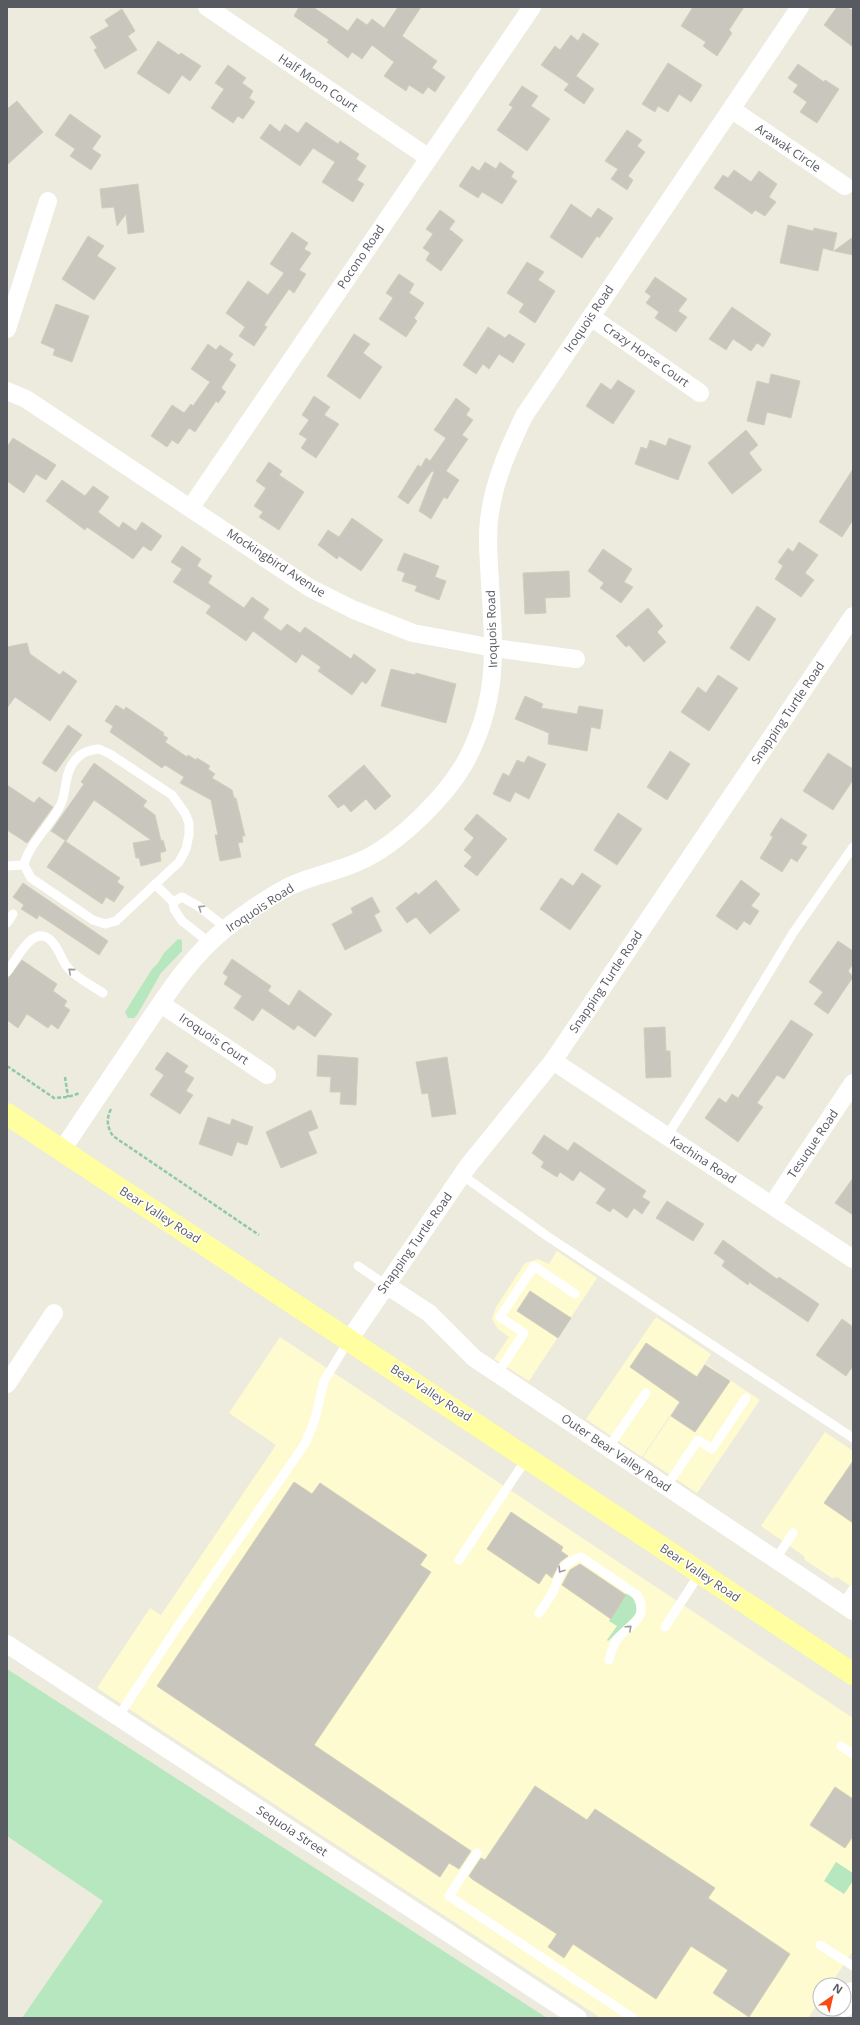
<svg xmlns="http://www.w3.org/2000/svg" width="860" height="2025" viewBox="0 0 860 2025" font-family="'Open Sans',sans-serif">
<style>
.commercial{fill:#fffbd0}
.green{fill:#b7e7be}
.building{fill:#c9c7bd;stroke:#d1cebc}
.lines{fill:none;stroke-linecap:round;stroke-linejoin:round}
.path{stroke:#90c8a8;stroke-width:2.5;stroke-dasharray:4 2;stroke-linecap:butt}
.service{stroke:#fff;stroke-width:9}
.minor{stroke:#fff;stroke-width:18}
.tertiary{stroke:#fff;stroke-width:22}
.primary{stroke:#fffea0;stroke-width:22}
.oneway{stroke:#9a9ca0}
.labels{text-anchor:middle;stroke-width:3;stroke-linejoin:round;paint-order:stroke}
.street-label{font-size:12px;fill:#575a61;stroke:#fff}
</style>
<rect width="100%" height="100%" fill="#ecebdd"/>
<path class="commercial" d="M557,1251L597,1278L529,1381L494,1359L509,1337L498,1329L492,1319L496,1307L525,1263L538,1259L549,1264Z
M656,1317L711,1354L642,1457L586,1419Z
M280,1337L853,1718V1951L830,1985H820V2000L808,2018H601L97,1688L150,1608L161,1615L276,1445L229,1413Z
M706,1364L760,1400L697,1493L643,1457Z
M825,1432L853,1451V1588L837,1577L832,1578L805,1560L804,1556L761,1526Z"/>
<path class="green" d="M178,939L182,940V951L161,973L137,1015L134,1018H128L125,1012L152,969L158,963L164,953Z
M627,1593C635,1598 638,1606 636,1615L608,1641L607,1640L617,1626L609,1621Z
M7,1669L547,2018H22L103,1901L7,1836Z
M836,1862L853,1873V1881L844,1894L824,1881Z"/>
<path class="building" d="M299,7H313L348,31L357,18L367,25L372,19L384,28L398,7H421L402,36L437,61L432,68L445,77L435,92L428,87L423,94L409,85L406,91L384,76L394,62L372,45L362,59L352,52L348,58L327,42L329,40L294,16Z
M693,7H744L729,30L732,33L717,56L703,46L706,42L681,26Z
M837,7H847L853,11V47L824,25Z
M122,9L135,31L128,36L137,50L105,69L94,50L97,48L90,37L109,26L105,20Z
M583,33L599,44L576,76L594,89L584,104L564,90L569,84L541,65L555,46L560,50L571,35L578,41Z
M158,41L179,55L181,53L201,66L190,81L182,75L169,94L137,73Z
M668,63L702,85L691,102L679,94L668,112L658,106L655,112L642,104Z
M798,64L824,82L825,80L839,89L817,123L800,112L807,102L793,92L798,85L788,78Z
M228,65L246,78L242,83L253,91L249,98L255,102L243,119L238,116L233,123L211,108L224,89L215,83Z
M522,86L538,96L531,106L550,119L527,151L497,130L513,107L509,105Z
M17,101L43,132L7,165V109Z
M70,114L101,136L92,149L101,155L91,170L70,156L75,149L55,135Z
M306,122L338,144L340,141L359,154L356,159L366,166L357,180L364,184L353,202L322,182L335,162L313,148L300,166L260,138L270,124L280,132L285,124L298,133Z
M627,130L642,140L637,146L645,152L628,176L633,180L627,190L611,179L618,169L605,161Z
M485,162L496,169L500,162L514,172L511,177L517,181L502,204L482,192L478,198L459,186L472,166L479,171Z
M734,170L751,182L759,171L777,184L769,197L776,202L765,216L755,210L752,214L714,188L723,175L728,178Z
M138,184L144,232L128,234L126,214L117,226L114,207L102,208L100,189Z
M571,204L591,218L598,208L613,218L599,238L597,236L582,258L550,237Z
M440,210L455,221L449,229L463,240L441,271L426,260L430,253L423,248L433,234L426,229Z
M788,225L813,231L814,228L837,233L833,251L823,248L818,271L780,263Z
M292,232L308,243L304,249L311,253L299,270L306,274L294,293L289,289L264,325L267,327L254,346L239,336L245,327L226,313L248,281L268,295L284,273L270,264Z
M88,236L104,246L97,256L116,268L94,300L62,279Z
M853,237V255L834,251Z
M527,262L544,272L538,280L555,291L535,323L519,312L524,304L507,293Z
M399,274L414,284L409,293L424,303L414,318L417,321L406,337L379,319L393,298L386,293Z
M655,277L687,299L678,311L687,317L676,332L655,318L659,312L646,303L651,296L645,292Z
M56,304L89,316L72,362L53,355L55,349L41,343Z
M732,307L771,334L763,347L757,343L751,351L733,339L726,350L709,339Z
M488,327L505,338L509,334L525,344L513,363L499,354L489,369L483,364L476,374L463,365Z
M354,334L370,344L363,353L382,367L360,399L327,376Z
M208,344L216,350L220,345L233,354L229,360L236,365L221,388L226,392L218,403L216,401L195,432L189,428L178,444L172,440L167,447L151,436L172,405L184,413L191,404L193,406L210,382L191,369Z
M771,374L800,381L791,418L767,412L764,425L747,421L757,381L769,384Z
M618,380L635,391L613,424L586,406L601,383L611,390Z
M314,396L330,407L324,415L339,424L316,458L301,448L307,439L299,434L309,420L302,415Z
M456,398L470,409L466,415L473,420L462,435L468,439L446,471L459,480L447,499L444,497L431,519L419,511L434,472L432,471L408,504L398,497L418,465L421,467L426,458L430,461L446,438L434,430Z
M746,430L758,445L749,453L762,470L732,494L708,463Z
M13,438L56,465L46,480L36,474L24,493L7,481V447Z
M669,438L691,446L678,480L635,464L641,447L647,449L650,440L666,446Z
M269,462L282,471L279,475L304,492L279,530L259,517L263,512L254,506L266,488L256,481Z
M853,469V520L842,537L819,522Z
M62,480L85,496L93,486L109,497L98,512L119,528L123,522L136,531L142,522L162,536L151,551L143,546L133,559L87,527L85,530L46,501Z
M352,518L383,540L361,571L339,556L337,559L318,545L328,530L339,537Z
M799,542L818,555L805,573L814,580L801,597L775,579L783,566L778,562L788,548L793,552Z
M182,546L201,559L197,566L212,576L208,583L244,608L252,597L269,609L263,618L281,631L287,624L300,633L305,627L351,659L354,654L376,670L366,684L362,681L352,695L318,671L321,667L302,654L296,663L253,631L246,641L206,613L211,606L173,582L182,569L171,562Z
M603,549L632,569L624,582L633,587L621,603L600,588L604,583L588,571Z
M404,553L439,566L435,577L446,581L439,600L415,591L417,586L402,581L405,573L397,570Z
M569,571L570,597L545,598L546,613L525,614L523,573Z
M757,606L776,619L749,661L730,648Z
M648,608L663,626L657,632L666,642L644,662L629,645L626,647L616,636Z
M27,643L30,654L60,675L63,671L77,681L50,721L15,697L7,708V647Z
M391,669L415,675L416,673L456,684L446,723L381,706Z
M718,675L738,688L709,731L681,712L698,687L706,693Z
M525,696L543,704L541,708L577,714L579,706L603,710L600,729L591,727L587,751L548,744L549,733L515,719Z
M116,705L124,710L126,707L164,733L163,735L168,738L165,742L187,757L188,755L196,760L197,758L210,766L208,769L215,774L212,778L232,790L234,798H236L245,836H242L243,842L238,843L241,857L220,861L215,835H218L211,800L180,783L184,777L165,765L162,768L110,732L113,726L105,721Z
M68,725L82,735L56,772L42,763Z
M670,751L690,764L667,800L647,787Z
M828,753L853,769V780L833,810L803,791Z
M528,756L546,764L529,799L515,792L510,802L493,794L503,773L509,776L517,760L524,763Z
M94,763L147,801L143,806L155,815L161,841L163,840L166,851L160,853L161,861L141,866L139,858H136L133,843L151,840L94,800L66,841L51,831L84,784L81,782Z
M364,765L391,796L375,810L366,799L351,812L344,804L338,808L328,796Z
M7,785L34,803L39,797L53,807L27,843L7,830Z
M618,813L642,829L617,865L594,850Z
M477,814L507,839L477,876L464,866L472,857L464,850L474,838L464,829Z
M781,818L807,835L801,844L807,847L797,862L791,858L782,872L760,858L773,837L770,835Z
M65,841L120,878L117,882L124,887L114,902L106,897L102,904L47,867Z
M582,873L601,886L570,930L540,909L561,878L573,886Z
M436,880L460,910L430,934L416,917L407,923L396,908L416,892L418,895Z
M741,880L760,894L751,906L759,911L750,925L744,921L737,930L716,916Z
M23,883L108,941L99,955L39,915L37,919L21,909L24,905L13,897Z
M372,897L380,912L374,915L382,931L345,950L332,924L353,913L351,908Z
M838,941L853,951V964L848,971L853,977L828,1014L814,1004L823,992L809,982Z
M232,959L271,986L268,991L289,1006L299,990L332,1014L315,1037L298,1025L294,1030L262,1008L253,1021L234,1008L242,996L224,984L228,977L223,973Z
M22,960L57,984L53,991L67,1001L64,1006L70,1010L58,1029L51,1024L48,1028L27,1014L18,1028L7,1020V980Z
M791,1020L813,1034L784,1079L777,1075L757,1103L763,1107L738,1142L705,1118L719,1098L726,1103L732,1094L738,1098Z
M665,1027L666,1051H670L671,1077L646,1078L644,1028Z
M167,1052L188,1066L184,1072L194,1078L186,1091L193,1095L180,1114L150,1095L164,1075L155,1069Z
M318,1055L358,1058L356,1105L340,1104L341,1092H330L331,1077L317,1076Z
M447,1057L456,1114L432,1117L428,1093L422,1094L416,1062Z
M311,1110L318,1128L308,1132L317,1153L281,1168L266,1132Z
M208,1117L230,1125L232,1119L253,1127L247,1145L237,1142L232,1156L199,1144Z
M544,1135L568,1151L574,1142L646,1191L642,1197L650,1202L642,1214L634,1208L627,1218L613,1208L610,1212L596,1203L606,1189L580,1171L573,1181L560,1172L557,1177L541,1167L544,1162L532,1153Z
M853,1178V1215L835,1203Z
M667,1201L704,1224L693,1241L656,1218Z
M723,1240L777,1279L779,1277L819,1304L808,1322L749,1282L748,1285L722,1266L725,1261L714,1253Z
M530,1291L571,1318L558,1338L517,1311Z
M842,1319L853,1327V1366L846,1376L816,1355Z
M646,1343L697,1377L705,1365L730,1381L695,1432L671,1416L680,1402L630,1367Z
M853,1461V1523L824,1503Z
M294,1482L312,1494L320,1483L427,1555L420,1565L431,1572L314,1745L471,1851L459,1869L449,1863L440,1877L157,1686Z
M511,1512L563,1547L561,1551L568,1556L560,1562L552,1578L546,1573L539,1584L487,1549Z
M580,1564L626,1595L611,1619L562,1585L570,1570Z
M535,1786L587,1820L595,1809L715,1888L708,1898L790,1954L749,2017L713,1993L728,1970L691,1946L656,1999L573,1944L564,1958L548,1947L557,1934L472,1879L469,1876L481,1858L485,1860Z
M835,1787L853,1799V1836L845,1848L810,1825Z"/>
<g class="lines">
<path class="path" d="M7,1066L54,1098L68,1097L80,1093
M65,1077L68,1097
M111,1109C106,1119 107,1127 113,1136L259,1235"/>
<path class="service" d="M99,749L110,754L172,795L185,813L189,823V835L186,849L179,862L116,921L105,924L93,920L31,878L24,865C28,845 52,824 61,804C67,791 64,775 73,763C80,753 88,750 99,749Z
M7,866L24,865
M155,884L173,902L174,909L182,921L210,943
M173,902L182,897L198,906L226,928
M7,923L13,914
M7,972C17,959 35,919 54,944C60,952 62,961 68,968C76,978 93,986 103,993
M667,1136L725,1045L793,933L853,847
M462,1175L547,1236L853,1438
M358,1266L386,1285
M497,1374L524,1333L500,1317L534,1266L575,1294
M608,1448L646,1393
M666,1487L698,1440L712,1449L746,1398
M459,1560L527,1458
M775,1560L793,1533
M842,1605L853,1589
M539,1613C544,1606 549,1599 553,1592C560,1575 561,1562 581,1557L637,1595C650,1618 630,1624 617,1639C613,1645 611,1653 609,1660
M665,1627L700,1573
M118,1717L176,1629L298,1454L306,1442L315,1419L324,1381L349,1340
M841,1746L853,1754
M477,1853L449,1896L633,2018
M820,1945L853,1966"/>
<path class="minor" d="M207,7L429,158
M731,109L845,186
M591,317L700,393
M7,329L48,201
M7,391L26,399L310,588L354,610L413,633L494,648L576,659
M191,507L532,7
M161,1004L267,1075
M553,1061L853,1259
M62,1150C88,1111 114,1073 140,1034C165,997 190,957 225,929C244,914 267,898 288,887C309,876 336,872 358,862C397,846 449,794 468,757C499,696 494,648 490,583C489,560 486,536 490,513C495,478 509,448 524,416L800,7
M772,1205L853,1083
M386,1285L429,1313L474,1358L853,1611
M349,1340L468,1166L553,1061L853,616
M7,1384L54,1313
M7,1644L578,2018"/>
<path class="tertiary" d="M844,2006L853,1993"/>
<path class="primary" d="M7,1114L853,1674"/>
</g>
<defs><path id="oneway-chevron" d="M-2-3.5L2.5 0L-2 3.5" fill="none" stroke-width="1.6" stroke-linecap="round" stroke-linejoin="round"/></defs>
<g class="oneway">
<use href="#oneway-chevron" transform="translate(201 908) rotate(-146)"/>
<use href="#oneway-chevron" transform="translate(71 971) rotate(-139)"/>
<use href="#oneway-chevron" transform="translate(561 1570) rotate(124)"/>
<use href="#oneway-chevron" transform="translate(629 1628) rotate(-42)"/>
</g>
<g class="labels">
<g class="street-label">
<text transform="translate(318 83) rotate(34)" y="4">Half Moon Court</text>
<text transform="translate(788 148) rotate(34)" y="4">Arawak Circle</text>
<text transform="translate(361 257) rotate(-56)" y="4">Pocono Road</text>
<text transform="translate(589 319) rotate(-56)" y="4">Iroquois Road</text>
<text transform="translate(646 355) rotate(35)" y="4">Crazy Horse Court</text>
<text transform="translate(276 563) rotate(33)" y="4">Mockingbird Avenue</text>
<text transform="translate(492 629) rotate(-92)" y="4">Iroquois Road</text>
<text transform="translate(788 713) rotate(-56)" y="4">Snapping Turtle Road</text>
<text transform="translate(260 908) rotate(-33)" y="4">Iroquois Road</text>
<text transform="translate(606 982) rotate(-56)" y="4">Snapping Turtle Road</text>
<text transform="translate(214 1039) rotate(34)" y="4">Iroquois Court</text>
<text transform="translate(813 1144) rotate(-56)" y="4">Tesuque Road</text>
<text transform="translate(703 1160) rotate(33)" y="4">Kachina Road</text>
<text transform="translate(160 1215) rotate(33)" y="4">Bear Valley Road</text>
<text transform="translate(415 1243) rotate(-55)" y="4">Snapping Turtle Road</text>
<text transform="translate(431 1393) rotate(33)" y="4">Bear Valley Road</text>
<text transform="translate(616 1453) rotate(34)" y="4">Outer Bear Valley Road</text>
<text transform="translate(700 1573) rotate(34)" y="4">Bear Valley Road</text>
<text transform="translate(292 1831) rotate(33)" y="4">Sequoia Street</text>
</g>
</g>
<rect width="860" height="2025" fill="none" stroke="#575a61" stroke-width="16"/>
<g transform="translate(832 1997) rotate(34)"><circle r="19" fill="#ffffff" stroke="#bcbdc0"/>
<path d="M0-3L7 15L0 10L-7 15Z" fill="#f94b17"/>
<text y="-6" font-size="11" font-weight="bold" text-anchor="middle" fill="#575a61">N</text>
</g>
</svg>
